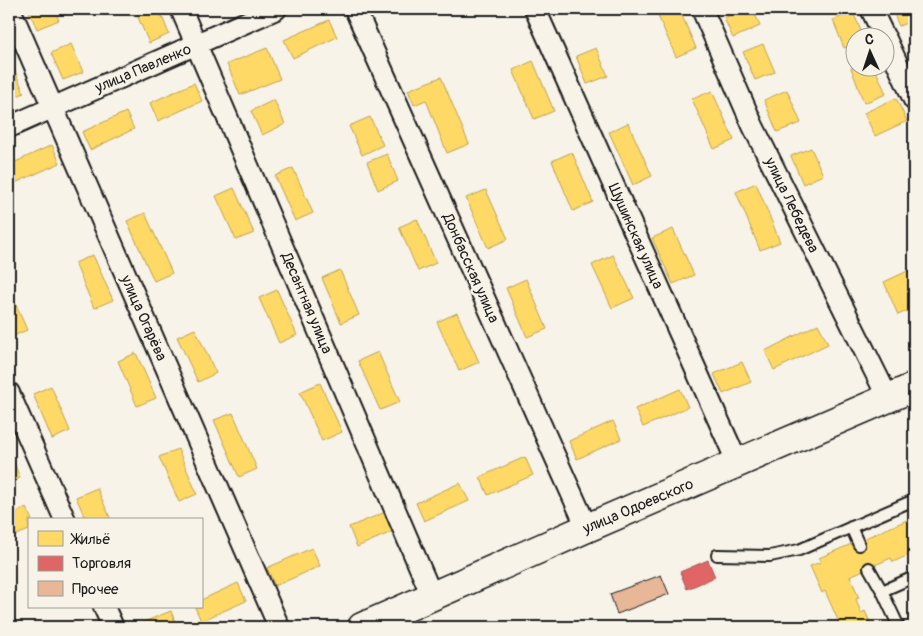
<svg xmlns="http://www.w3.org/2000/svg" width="923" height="636" viewBox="0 0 923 636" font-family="Pangolin,sans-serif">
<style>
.homes{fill:#ffd966;stroke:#bba050}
.shops{fill:#e06666;stroke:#a55050}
.building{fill:#e7b798;stroke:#1c1c1c}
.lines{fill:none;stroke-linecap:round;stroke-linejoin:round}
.lane-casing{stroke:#1c1c1c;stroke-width:14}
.street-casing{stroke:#1c1c1c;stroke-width:24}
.secondary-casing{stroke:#1c1c1c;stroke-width:31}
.lane{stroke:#f7f3e8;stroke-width:10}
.street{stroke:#f7f3e8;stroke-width:20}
.secondary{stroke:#f7f3e8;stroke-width:28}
.labels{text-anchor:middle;stroke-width:5;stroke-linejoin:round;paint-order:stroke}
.street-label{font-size:15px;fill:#1c1c1c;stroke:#f7f3e8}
</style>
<rect width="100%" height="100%" fill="#f7f3e8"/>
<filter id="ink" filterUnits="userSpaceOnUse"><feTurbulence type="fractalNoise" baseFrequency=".02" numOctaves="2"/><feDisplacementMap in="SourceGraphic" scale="10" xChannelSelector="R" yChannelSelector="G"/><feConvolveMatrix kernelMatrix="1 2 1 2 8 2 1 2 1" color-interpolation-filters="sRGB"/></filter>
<g filter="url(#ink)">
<path class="homes" d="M34,9H54L59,20L37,29L29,11Z
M153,9H159L169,34L149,43L137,15Z
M655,9H679L696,48L676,57Z
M746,9H753L760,26L733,38L724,18Z
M892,9H914V20L899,26Z
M853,12L864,38H856V43L844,48L833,20Z
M329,20L337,37L293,58L284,40Z
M71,44L83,72L63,80L51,53Z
M763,44L775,72L755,80L743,52Z
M267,48L280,79L240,95L227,64Z
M596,48L608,76L587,84L576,56Z
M533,61L554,111L534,119L513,70Z
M13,66L24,93L9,100V67Z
M856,66V68H875L886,94L864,103L851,68Z
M441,77L469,144L447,153L426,100L414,105L408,90Z
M194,83L202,101L158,121L150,103Z
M787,90L801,123L777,132L764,100Z
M712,91L734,140L714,149L692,99Z
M896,98L907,121L875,136L864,113Z
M274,100L285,124L262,135L251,111Z
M126,112L134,129L90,150L82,132Z
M370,117L383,145L362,155L349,126Z
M628,123L652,176L633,185L609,132Z
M52,145L60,163L15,183L9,169V165Z
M811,148L823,175L803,184L791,156Z
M572,152L593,202L573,211L552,161Z
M387,154L398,181L378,190L367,162Z
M293,168L313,213L295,221L275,176Z
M756,183L780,242L760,250L736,192Z
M234,188L254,233L236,240L216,196Z
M486,190L508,239L488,248L466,198Z
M145,213L172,273L154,281L127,221Z
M417,219L436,263L418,271L399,227Z
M673,229L694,275L673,284L652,238Z
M93,255L113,300L94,308L75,263Z
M613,255L634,298L612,308L592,265Z
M914,268V308L898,315L884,282Z
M340,270L359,315L341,323L322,278Z
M526,279L547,329L527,337L506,288Z
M9,289L27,330L9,338Z
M277,290L297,335L279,343L259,298Z
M457,313L479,362L459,371L437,322Z
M818,324L828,344L774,370L765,351Z
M195,329L216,373L198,382L177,337Z
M378,352L400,402L380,410L358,361Z
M136,353L156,398L137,406L118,361Z
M742,362L751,382L723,394L714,374Z
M320,383L342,432L322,441L300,392Z
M51,386L70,431L52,439L33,394Z
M680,389L688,407L643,427L635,409Z
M233,413L257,469L239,477L214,420Z
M613,421L621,439L577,459L569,441Z
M178,449L197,494L179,502L159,457Z
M9,450L20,478L9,483Z
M525,457L533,475L488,495L480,477Z
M460,483L469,501L424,521L416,503Z
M97,488L111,520H86L76,497Z
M26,508L32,520H29V530L14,536L9,525V515Z
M388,511L396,530L357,547L349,527Z
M914,517V548L908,551L909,555L893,562L891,558L850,576L859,598L856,599L861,613L865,611L872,627H841L825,591L822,593L810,566L821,562L819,558Z
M312,548L320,566L275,586L267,568Z
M238,583L246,601L201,621L195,607H201V600Z
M171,611L177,627H131Z"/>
<path class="shops" d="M708,560L715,577L687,589L680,572Z"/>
<path class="building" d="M661,575L669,594L617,614L610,594Z"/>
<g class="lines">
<g class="lane-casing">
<path id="lane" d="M851,527L859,545
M717,555L770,556L799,550L914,500
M869,568L882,591
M899,627L882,591L914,577"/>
</g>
<g class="street-casing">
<path id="street" d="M10,9L279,627
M181,9L432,596
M355,9L587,528
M535,9L738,464
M702,9L753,126L888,398
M871,9L885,38
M886,39L914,100
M9,127L276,9
M9,393L65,520
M104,607L113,627"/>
</g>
<g class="secondary-casing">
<path id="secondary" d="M362,627L587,528L914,387"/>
</g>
<use href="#lane" class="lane"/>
<use href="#street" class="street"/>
<use href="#secondary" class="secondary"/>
</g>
</g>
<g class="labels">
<g class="street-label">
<text transform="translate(143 68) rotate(-23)" y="5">улица Павленко</text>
<text transform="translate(792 205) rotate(64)" y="5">улица Лебедева</text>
<text transform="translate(636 236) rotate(66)" y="5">Шушинская улица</text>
<text transform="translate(471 268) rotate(66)" y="5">Донбасская улица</text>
<text transform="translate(307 303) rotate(67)" y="5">Десантная улица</text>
<text transform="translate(144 318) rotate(66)" y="5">улица Огарёва</text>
<text transform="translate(638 506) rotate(-23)" y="5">улица Одоевского</text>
</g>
</g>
<rect width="923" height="636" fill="none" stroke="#f7f3e8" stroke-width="30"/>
<rect x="15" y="15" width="893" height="606" fill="none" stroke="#1c1c1c" stroke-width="2" filter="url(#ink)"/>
<rect x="28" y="518" width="175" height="90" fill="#f7f3e8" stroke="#9f9d96"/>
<rect x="38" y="531" width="25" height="15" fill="#ffd966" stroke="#9f9d96"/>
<text x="72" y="544" font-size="15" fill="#1c1c1c">Жильё</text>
<rect x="38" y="556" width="25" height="15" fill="#e06666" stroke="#9f9d96"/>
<text x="72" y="568" font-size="15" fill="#1c1c1c">Торговля</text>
<rect x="38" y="581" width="25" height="15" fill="#e7b798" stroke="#9f9d96"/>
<text x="72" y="594" font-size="15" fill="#1c1c1c">Прочее</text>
<g transform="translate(870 52) rotate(357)"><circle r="24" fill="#f7f3e8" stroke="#9f9d96"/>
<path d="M0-4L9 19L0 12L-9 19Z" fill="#1c1c1c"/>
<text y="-8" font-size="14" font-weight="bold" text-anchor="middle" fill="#1c1c1c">С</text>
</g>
</svg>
